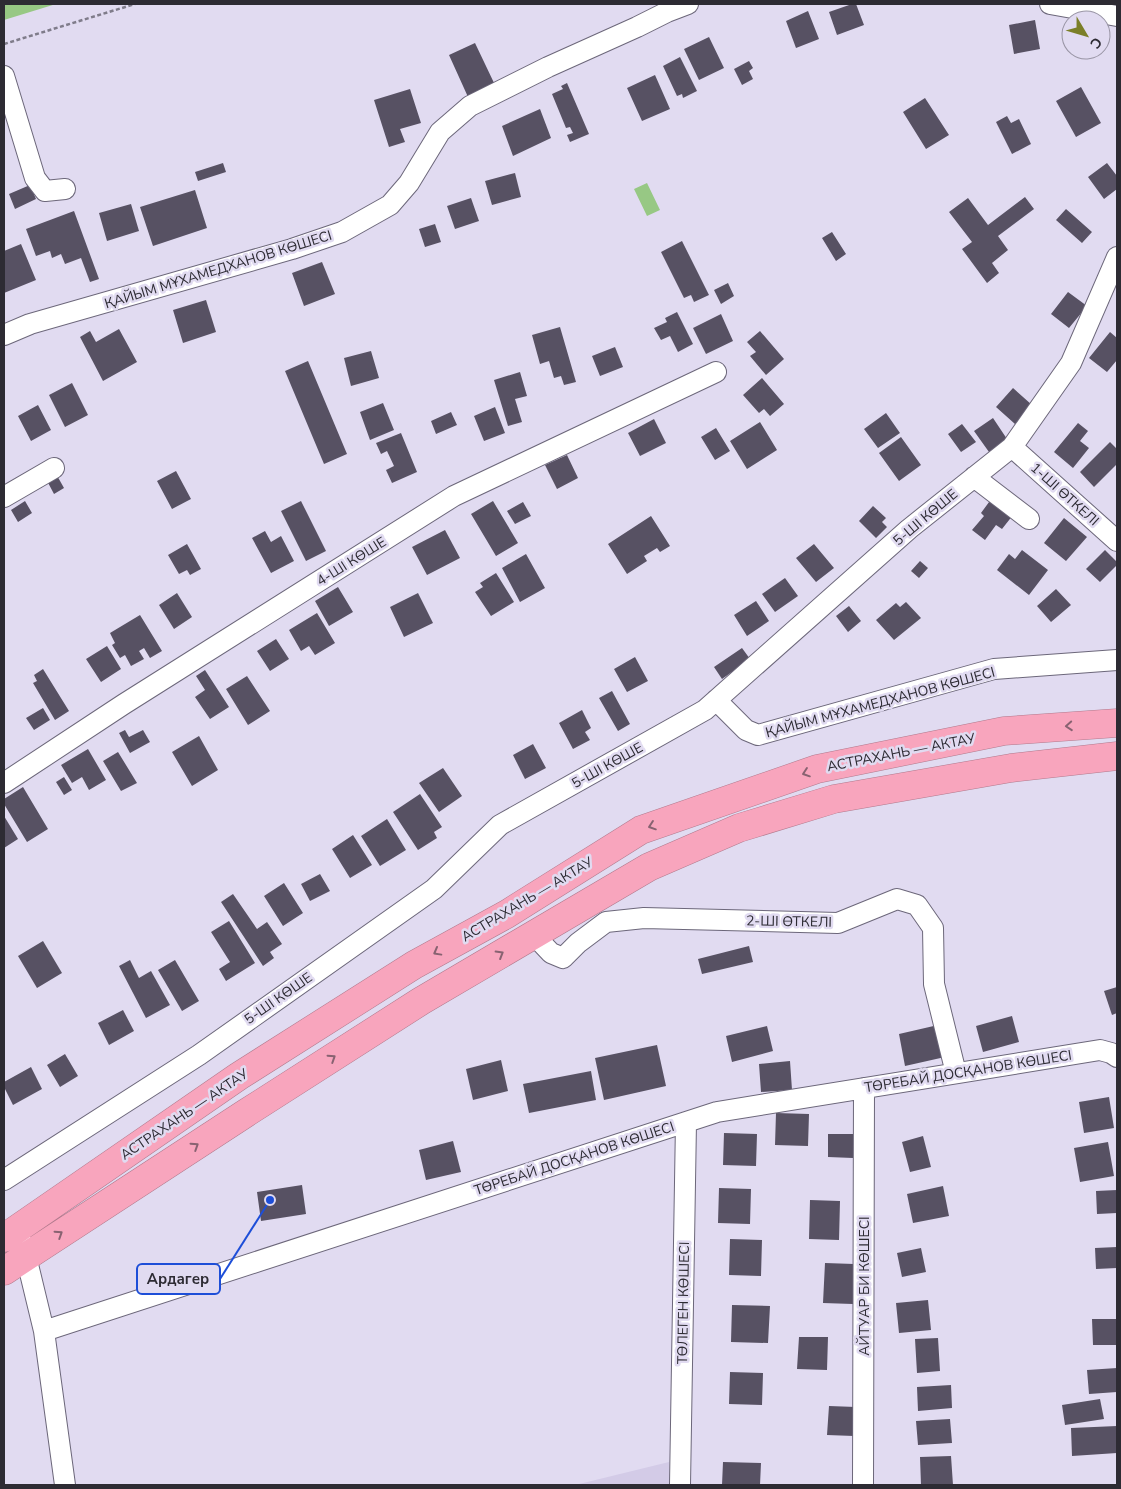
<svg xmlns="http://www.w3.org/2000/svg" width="1121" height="1489" viewBox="0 0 1121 1489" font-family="'Nunito Sans',sans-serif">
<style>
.built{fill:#d3cbe7}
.green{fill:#97c884}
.building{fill:#575163}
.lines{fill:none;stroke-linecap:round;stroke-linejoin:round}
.minor-casing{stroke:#6c677a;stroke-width:22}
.highway-casing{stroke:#b17a8d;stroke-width:29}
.path{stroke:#7f7c8a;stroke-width:2.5;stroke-dasharray:4 2.5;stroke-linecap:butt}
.minor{stroke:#fff;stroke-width:20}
.highway{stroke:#f8a5bd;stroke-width:28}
.oneway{stroke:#886271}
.labels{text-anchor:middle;stroke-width:5;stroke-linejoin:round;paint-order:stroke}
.street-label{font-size:14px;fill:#2d2b33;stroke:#e1dbf1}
.leader{fill:none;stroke:#1d4ed8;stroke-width:2}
.callout-dot{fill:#1d4ed8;stroke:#e1dbf1;stroke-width:2}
.callout{fill:#e1dbf1;stroke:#1d4ed8;stroke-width:2}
.callout-label{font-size:15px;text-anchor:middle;font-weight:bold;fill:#2d2b33}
</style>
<rect width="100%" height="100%" fill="#e1dbf1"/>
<path class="built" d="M669,1462V1485H575Z"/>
<path class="green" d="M4,4H56L4,20Z
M647,183L660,210L647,216L634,189Z"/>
<path class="building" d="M852,4H856L864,25L837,35L829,12Z
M808,11L819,39L796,48L786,21Z
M1035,20L1040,49L1014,54L1009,25Z
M709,37L724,68L699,80L684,49Z
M475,43L495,85L468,97L449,55Z
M680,57L697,91L683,98L682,94L677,96L663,66Z
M749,61L753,68L749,71L753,79L742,85L734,69Z
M655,75L670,109L642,121L627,88Z
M567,83L589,134L570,142L567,135L573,133L570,127L566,128L552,94L563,89L561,86Z
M1081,87L1101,123L1076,137L1056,101Z
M410,89L421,123L400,129L405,142L389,147L374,100Z
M925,98L949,135L926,149L903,112Z
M540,109L551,138L513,156L502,126Z
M1007,116L1011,123L1019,119L1031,144L1012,154L996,122Z
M223,163L226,172L198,181L195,172Z
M1107,163L1117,176V189L1104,199L1088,177Z
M515,173L521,197L492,205L485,181Z
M30,185L36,199L15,209L9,194Z
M195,190L207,228L153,246L140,207Z
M1025,197L1034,209L998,236L1008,250L992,263L999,273L987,283L962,249L972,242L949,212L968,198L988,225Z
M471,198L479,221L455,229L447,206Z
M131,204L139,231L107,241L99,213Z
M1066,209L1092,232L1082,243L1056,220Z
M74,211L99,279L90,282L81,258L65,264L61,254L52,258L50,251L36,256L26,229Z
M435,224L441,242L425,247L419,229Z
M832,232L846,254L836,261L822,238Z
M682,241L709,295L694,302L691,295L684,298L661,252Z
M21,244L36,280L4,293V251Z
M322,262L335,294L304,306L292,273Z
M728,283L734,296L721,304L714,290Z
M1068,292L1087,306L1069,328L1051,314Z
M206,300L216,332L183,343L173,310Z
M677,312L693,344L678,352L670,336L661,340L654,328L667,322L665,318Z
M721,314L733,341L706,354L693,328Z
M560,327L576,382L564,385L561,376L554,378L549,361L540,364L532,335Z
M119,329L137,362L103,381L80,337L90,331L96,342Z
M760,331L784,359L766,375L750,356L756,352L747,342Z
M1110,332L1117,338V360L1107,372L1089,358Z
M615,347L623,367L600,376L592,356Z
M371,351L379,378L351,386L344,358Z
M308,361L347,454L324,464L285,371Z
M520,372L527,396L515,399L522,422L508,426L494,380Z
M762,378L784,404L770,416L764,409L759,413L743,395Z
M72,383L88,415L65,427L49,395Z
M1013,388L1032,405L1015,424L996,407Z
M383,403L394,430L370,440L360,412Z
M38,405L51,430L31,441L18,416Z
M495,407L505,433L484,441L474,416Z
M451,412L457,425L436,434L431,421Z
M886,413L900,433L878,448L864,429Z
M993,418L1007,439L989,452L974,431Z
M654,419L666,443L640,456L628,433Z
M760,422L777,450L747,469L730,441Z
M1078,423L1088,431L1080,441L1089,448L1073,468L1054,452Z
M962,424L976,442L961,452L948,434Z
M716,428L730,451L715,460L701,437Z
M401,433L417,472L392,483L386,470L394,466L387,451L381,454L376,443Z
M901,437L921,465L899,481L879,453Z
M1110,442L1117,449V464L1094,487L1080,472Z
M567,455L578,478L557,489L545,465Z
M176,471L191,499L172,509L157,481Z
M55,472L64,488L54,494L45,477Z
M992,498L1013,515L1002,529L996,525L985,540L972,530L984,516L981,513Z
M25,501L32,513L18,522L11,510Z
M301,501L326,551L306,561L281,511Z
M493,501L518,543L496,556L471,514Z
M523,502L531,516L515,524L507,511Z
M873,506L886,518L882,522L887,527L876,538L859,521Z
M651,516L670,546L660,552L657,548L644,556L647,561L627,574L608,544Z
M1064,518L1087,537L1066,561L1044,543Z
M445,530L460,558L427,575L412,547Z
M265,531L271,542L281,536L294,561L271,573L252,538Z
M187,544L201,569L190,575L187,570L179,574L168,555Z
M814,544L834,568L816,582L796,558Z
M1022,550L1048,570L1029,595L997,570L1009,554L1015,559Z
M1105,550L1117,562V565L1100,582L1086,569Z
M526,554L545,588L520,602L502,568Z
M920,561L928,568L919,578L911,571Z
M496,573L514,602L491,616L475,592L483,587L480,583Z
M785,578L798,596L775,612L762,594Z
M338,587L353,612L329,626L315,601Z
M1056,589L1071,605L1051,622L1037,606Z
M177,593L192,617L174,629L159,605Z
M418,593L433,623L404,637L390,607Z
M756,601L769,621L747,636L734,615Z
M906,602L921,618L894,640L876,620L896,603L900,607Z
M849,606L861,621L848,632L836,616Z
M317,613L335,643L315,655L309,646L301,651L289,630Z
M140,615L162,651L150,658L144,648L139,651L144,659L131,666L125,655L120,658L112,645L115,643L110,633Z
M276,639L289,659L270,671L257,651Z
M107,646L121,669L101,682L86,659Z
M742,648L750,659L722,679L714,667Z
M635,657L648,681L627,692L614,669Z
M43,669L69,711L55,720L33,683L37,681L34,675Z
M205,670L229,707L210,719L195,697L205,690L196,676Z
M247,676L270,711L248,725L226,689Z
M612,691L630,724L618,731L599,698Z
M43,708L50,720L34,730L26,718Z
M582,710L591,728L585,732L590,740L573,749L559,723Z
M125,730L129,737L143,730L150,742L130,753L119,733Z
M199,736L218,770L192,786L172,752Z
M533,744L546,768L525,779L513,755Z
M88,749L106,780L89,790L82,777L72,783L61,765Z
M118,752L137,783L121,791L103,761Z
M443,768L462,796L439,812L419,783Z
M64,777L72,790L64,795L56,782Z
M23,787L48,829L27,842L4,804V799Z
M420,794L442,827L434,832L437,838L418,850L393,812Z
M4,816L18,839L4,848Z
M387,819L406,850L380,866L361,836Z
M353,835L372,865L350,878L332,849Z
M320,874L330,891L310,901L301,884Z
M284,883L303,913L283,926L264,896Z
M233,894L257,929L267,922L282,944L270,952L274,958L263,966L221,902Z
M229,921L255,963L226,981L219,969L230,962L211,932Z
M43,941L62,973L37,988L18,956Z
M749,946L753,962L702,974L698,959Z
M130,960L139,978L151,971L170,1005L146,1018L119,966Z
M175,960L199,1001L182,1011L158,970Z
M1117,987V1013L1112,1015L1104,991Z
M123,1010L134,1031L109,1045L98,1023Z
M1012,1016L1019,1042L983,1052L976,1026Z
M938,1025L945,1057L905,1066L899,1034Z
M767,1026L773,1051L732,1062L726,1036Z
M657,1045L666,1086L604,1100L595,1058Z
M65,1054L78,1076L60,1087L47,1065Z
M501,1060L508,1091L473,1100L466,1069Z
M790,1061L792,1090L761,1092L759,1064Z
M31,1067L42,1089L13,1105L4,1087V1082Z
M591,1071L596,1100L529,1113L523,1084Z
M1109,1097L1114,1128L1084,1133L1079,1102Z
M776,1113L809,1114L808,1146L775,1145Z
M724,1133L757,1134L756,1166L723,1165Z
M828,1134H854L853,1158L828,1157Z
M923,1136L931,1167L910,1172L902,1142Z
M453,1141L461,1172L426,1180L419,1150Z
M1108,1142L1114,1176L1080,1182L1074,1148Z
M302,1185L306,1214L261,1221L257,1192Z
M943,1186L949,1216L913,1223L907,1194Z
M719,1188L751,1189L750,1224L718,1223Z
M1117,1190V1213L1097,1214L1096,1191Z
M810,1200L840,1201L839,1240L809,1239Z
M730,1239L762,1240L761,1276L729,1275Z
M1117,1247V1268L1096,1269L1095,1248Z
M921,1248L926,1272L902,1277L897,1253Z
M825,1263L854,1264L853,1304L823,1303Z
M928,1300L931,1330L899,1333L896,1303Z
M732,1305L770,1306L768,1343L731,1342Z
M1092,1319H1117V1345H1093Z
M799,1337H828L827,1370L797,1369Z
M938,1338L940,1371L917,1373L915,1339Z
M1117,1368V1392L1089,1394L1087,1370Z
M730,1372L763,1373L762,1405L729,1404Z
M951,1385L952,1408L918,1411L917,1387Z
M1100,1399L1104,1419L1065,1425L1062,1405Z
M829,1406L856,1407L854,1436L827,1435Z
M950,1419L952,1443L918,1445L916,1421Z
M1117,1426V1453L1072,1456L1071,1428Z
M951,1456L953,1485H921L920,1457Z
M723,1462L761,1463L760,1485H722Z"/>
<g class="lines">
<g class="minor-casing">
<path id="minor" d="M1050,4L1117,16
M4,76L35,178L45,191L65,189
M4,335L30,324L292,249L342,232L390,205L409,183L440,132L470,106L548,67L637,27L667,12L688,4
M1012,447L1117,541
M974,477L1029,519
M4,497L54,468
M716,700L746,730L758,735L994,669L1117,660
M4,783L124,704L454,496L716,372
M534,935L551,953L563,958L578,943L606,922L644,918L838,923L897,899L917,905L933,928L934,984L956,1073
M4,1180L199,1055L434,889L500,825L705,710L909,529L1012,447L1071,363L1117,257
M23,1244L44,1331L65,1485
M44,1331L717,1112L1100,1050L1111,1053L1117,1057
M680,1485L686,1122
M863,1485L864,1088"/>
</g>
<g class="highway-casing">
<path id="highway" d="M4,1238L239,1076L414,965L507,914L641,830L817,769L1004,731L1117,723
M4,1271L246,1113L421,1001L649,867L739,828L834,799L1011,768L1117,756"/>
</g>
<path class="path" d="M4,44L135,4"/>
<use href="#minor" class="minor"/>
<use href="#highway" class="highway"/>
</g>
<defs><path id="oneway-chevron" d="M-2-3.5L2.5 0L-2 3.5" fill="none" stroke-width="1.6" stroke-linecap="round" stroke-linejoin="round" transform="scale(1.25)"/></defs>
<g class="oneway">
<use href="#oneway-chevron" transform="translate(1069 726) rotate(176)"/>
<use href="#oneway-chevron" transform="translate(806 773) rotate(161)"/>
<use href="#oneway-chevron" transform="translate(652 826) rotate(161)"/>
<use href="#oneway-chevron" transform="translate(437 952) rotate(151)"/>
<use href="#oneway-chevron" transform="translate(500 954) rotate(-31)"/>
<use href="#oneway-chevron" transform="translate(332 1058) rotate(-33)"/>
<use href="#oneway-chevron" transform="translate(195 1146) rotate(-33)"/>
<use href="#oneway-chevron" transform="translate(59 1234) rotate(-33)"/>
</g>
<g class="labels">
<g class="street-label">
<text transform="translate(218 269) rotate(-17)" y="5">ҚАЙЫМ МҰХАМЕДХАНОВ КӨШЕСI</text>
<text transform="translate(1065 494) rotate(42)" y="5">1-ШІ ӨТКЕЛІ</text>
<text transform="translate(925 517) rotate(-40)" y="5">5-ШI КӨШЕ</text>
<text transform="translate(351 561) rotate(-32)" y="5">4-ШI КӨШЕ</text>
<text transform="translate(880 702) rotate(-15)" y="5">ҚАЙЫМ МҰХАМЕДХАНОВ КӨШЕСI</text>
<text transform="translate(901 752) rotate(-11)" y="5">АСТРАХАНЬ — АКТАУ</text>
<text transform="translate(607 765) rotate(-29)" y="5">5-ШI КӨШЕ</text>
<text transform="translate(527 899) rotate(-31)" y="5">АСТРАХАНЬ — АКТАУ</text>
<text transform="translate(789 921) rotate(1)" y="5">2-ШІ ӨТКЕЛІ</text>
<text transform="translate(278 998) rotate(-35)" y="5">5-ШI КӨШЕ</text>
<text transform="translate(968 1071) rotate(-9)" y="5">ТӨРЕБАЙ ДОСҚАНОВ КӨШЕСІ</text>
<text transform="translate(184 1114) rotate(-34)" y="5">АСТРАХАНЬ — АКТАУ</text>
<text transform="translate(574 1158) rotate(-18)" y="5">ТӨРЕБАЙ ДОСҚАНОВ КӨШЕСІ</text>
<text transform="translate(864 1286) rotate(-90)" y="5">АЙТУАР БИ КӨШЕСІ</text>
<text transform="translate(683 1303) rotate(-89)" y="5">ТӨЛЕГЕН КӨШЕСІ</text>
</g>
</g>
<path class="leader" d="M270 1200L220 1279"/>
<circle class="callout-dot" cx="270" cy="1200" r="5"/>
<rect class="callout" x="137" y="1264" width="83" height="30" rx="5"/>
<g class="callout-label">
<text x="178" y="1284">Ардагер</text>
</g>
<rect width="1121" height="1489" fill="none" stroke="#2d2b33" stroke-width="10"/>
<g transform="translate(1086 35) rotate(128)"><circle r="24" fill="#e1dbf1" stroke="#9995a5"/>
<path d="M0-4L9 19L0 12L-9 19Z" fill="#7b7f28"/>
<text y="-8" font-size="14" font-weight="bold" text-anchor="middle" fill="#2d2b33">С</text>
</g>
</svg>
